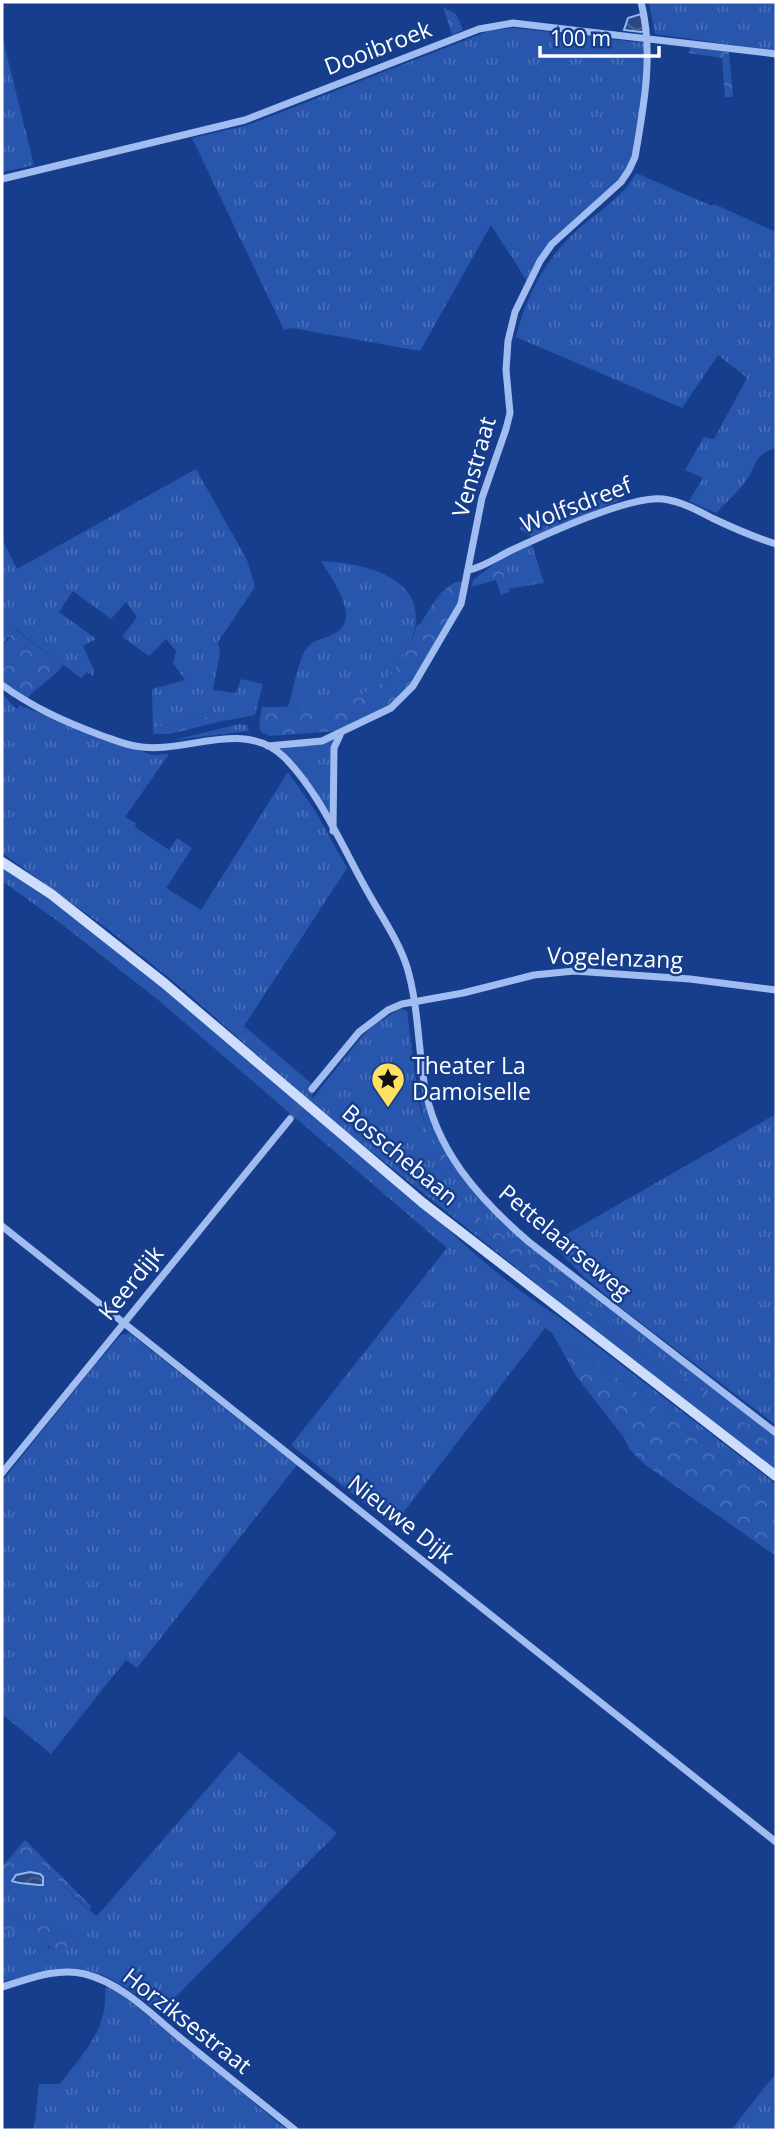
<svg xmlns="http://www.w3.org/2000/svg" width="778" height="2132" viewBox="0 0 778 2132" font-family="'Open Sans',sans-serif">
<style>
.grass{fill:url(#grass-tufts);fill-rule:evenodd}
.forest{fill:url(#forest-crowns)}
.water{fill:url(#water-waves);stroke:#92b6f2;stroke-width:2}
.lines{fill:none;stroke-linecap:round;stroke-linejoin:round}
.street-tunnel{stroke:#395b9e;stroke-width:7;stroke-dasharray:7 3.5;stroke-linecap:butt}
.street{stroke:#a0bcf0;stroke-width:7}
.secondary{stroke:#ceddfb;stroke-width:10}
.labels{text-anchor:middle;stroke-width:5;stroke-linejoin:round;paint-order:stroke}
.street-label{font-size:23px;fill:#fff;stroke:#163e8d}
.poi-label{font-size:23px;fill:#fff;stroke:#163e8d;text-anchor:start}
</style>
<defs>
<pattern id="grass-tufts" width="24" height="20" patternUnits="userSpaceOnUse" patternTransform="scale(1.75)"><rect width="24" height="20" fill="#2856ac"/><path d="M3 7l-1-3M5 7V3M7 7l1-3M15 17l-1-3M17 17v-4M19 17l1-3" fill="none" stroke="#486fb8"/></pattern>
<pattern id="forest-crowns" width="20" height="18" patternUnits="userSpaceOnUse" patternTransform="scale(1.75)"><rect width="20" height="18" fill="#2856ac"/><path d="M2 6a3 3 0 1 1 6 0M12 15a3 3 0 1 1 6 0" fill="none" stroke="#486fb8"/></pattern>
<pattern id="water-waves" width="16" height="10" patternUnits="userSpaceOnUse" patternTransform="scale(1.75)"><rect width="16" height="10" fill="#2a4883"/><path d="M0 5q4-4 8 0t8 0" fill="none" stroke="#4a6396"/></pattern>
</defs>
<rect width="100%" height="100%" fill="#163e8d"/>
<path class="grass" d="M649,2H776V51L655,34Z
M515,28L644,43C646,85 644,155 613,187C579,222 548,232 527,281L491,225L420,351L292,328L284,330L192,138L248,125L491,30Z
M2,36L34,165L2,172Z
M636,173L712,206L714,204L776,232V448C753,455 758,464 747,479C739,492 726,502 716,513L689,501L703,478L685,470L704,437L714,439L747,378L718,355L682,408L516,337C524,302 544,262 570,237C591,215 621,201 636,173Z
M196,469L247,560L255,587L218,642L220,652L213,690L236,693L241,679L263,684L255,715L218,722L213,715L153,728L152,689L185,680L173,663L176,651L166,639L149,656L122,637L137,617L126,602L111,619L73,591L59,612L96,639L83,646L94,670L93,676L87,672L81,678L15,629L2,645V539L17,569Z
M532,545L544,583L508,589L500,560Z
M321,561C371,563 438,582 409,645C402,661 392,677 376,687C350,705 318,707 288,707C293,692 298,660 306,649C313,639 325,639 335,633C362,619 332,579 321,561Z
M2,694C9,699 11,706 18,709L19,705L152,755L169,754L125,817L136,823L135,827L169,850L177,838L192,848L166,888L201,910L288,772L314,809L347,868L244,1026L312,1084L306,1092L313,1098L363,1035L376,1023L400,1009L407,1011L419,1104L424,1121L446,1174L456,1168L553,1264L776,1437V1448L673,1370L470,1221L776,1461V1472L662,1384L322,1112L184,990L109,930L2,853Z
M239,724L247,725L249,731L174,740Z
M334,740L330,816L280,749Z
M2,865C152,972 291,1095 432,1214C471,1252 512,1288 559,1317L776,1484V1498L599,1364L545,1328L393,1526L291,1445L447,1248L157,999L55,919L2,881Z
M776,1114V1425L624,1310L584,1277L551,1243Z
M129,1333L297,1465L137,1668L126,1660L51,1754L2,1714V1481L96,1364L121,1335Z
M239,1752L337,1833L160,2013C94,1961 82,1962 2,1982V1877L26,1849L87,1909L97,1916ZM7,1917L59,1929L76,1940L49,1949L46,1942Z
M107,1987L119,1992L287,2130H34L39,2084H60C83,2053 108,2030 105,1989Z
M776,2073V2130H731Z"/>
<path class="forest" d="M443,7L456,14L463,30L452,35Z
M690,47L729,52L733,97H725L722,58L689,53Z
M613,494L623,499L532,537L520,529L522,524L532,529Z
M500,560L509,592L501,595L496,580L471,587L474,579Z
M460,581L465,583L459,602L411,684L389,707L336,731L270,736L261,732L259,723L262,707C316,707 380,708 406,651C410,643 415,635 416,626L421,623C431,607 441,586 460,581Z
M14,629L63,665C54,678 37,686 27,699L2,681V645L8,640Z
M214,715L218,722L170,734H154L153,728Z
M417,1086L437,1135L456,1168L446,1175L424,1121Z
M438,1185L776,1448V1461L470,1221L444,1199Z
M551,1331L599,1364L776,1498V1556L644,1464L630,1450L625,1439L576,1376Z
M25,1840L91,1906L90,1911L26,1849L2,1877V1867Z
M8,1917L59,1929L76,1939L60,1956C53,1952 49,1945 43,1940C33,1933 15,1933 3,1929Z"/>
<path class="water" d="M641,14L644,31L641,32L624,30L628,18Z
M30,1872L40,1874L43,1877V1885C38,1885 15,1883 12,1881L16,1875Z"/>
<g class="lines">
<path class="street-tunnel" d="M290,1119L312,1089"/>
<path class="street" d="M2,179L245,120L479,29L513,23L776,54
M469,570C486,566 497,557 512,550C544,535 631,495 663,499C680,501 697,510 712,518C733,528 754,537 776,544
M2,685C34,708 63,721 100,735C112,739 123,744 135,746C183,756 243,717 284,757C319,792 341,844 365,887C379,913 398,939 407,967C418,1004 418,1044 424,1082C434,1149 479,1199 529,1242L776,1433
M268,746L322,741L391,708L413,686L461,604L482,498L506,429L510,413L506,370L508,341L515,312L540,261L552,244L621,182L629,170L635,157C644,106 654,52 641,2
M333,831L334,748L340,735
M312,1089L359,1032L388,1010L402,1004L463,993L534,975L574,971L690,979L776,990
M2,1226L776,1842
M2,1473L290,1119
M2,1987C29,1979 57,1967 85,1974C121,1983 151,2014 178,2036C217,2068 256,2099 295,2130"/>
<path class="secondary" d="M2,862L51,894L164,983L423,1203L776,1476"/>
</g>
<defs>
<g id="sight-pin" transform="scale(1.75)"><path d="M0 17L-7.5 6A9.5 9.5 0 1 1 7.5 6Z" fill="#ffe05f" stroke="#163e8d"/><path d="M0-6L1.8-2.2L6-1.7L2.9 1.2L3.7 5.4L0 3.3L-3.7 5.4L-2.9 1.2L-6-1.7L-1.8-2.2Z" fill="#111"/></g>
</defs>
<g fill-rule="evenodd">
<use href="#sight-pin" x="388" y="1079"/>
</g>
<g class="labels">
<g class="street-label">
<text transform="translate(378 48) rotate(-21)" y="8">Dooibroek</text>
<text transform="translate(474 467) rotate(-74)" y="8">Venstraat</text>
<text transform="translate(576 505) rotate(-21)" y="8">Wolfsdreef</text>
<text transform="translate(615 958) rotate(2)" y="8">Vogelenzang</text>
<text transform="translate(400 1155) rotate(40)" y="8">Bosschebaan</text>
<text transform="translate(565 1242) rotate(40)" y="8">Pettelaarseweg</text>
<text transform="translate(131 1283) rotate(-51)" y="8">Keerdijk</text>
<text transform="translate(401 1519) rotate(38)" y="8">Nieuwe Dijk</text>
<text transform="translate(187 2021) rotate(38)" y="8">Horziksestraat</text>
</g>
<g class="poi-label">
<text x="412" y="1074">Theater La<tspan x="412" dy="26">Damoiselle</tspan></text>
</g>
</g>
<rect width="778" height="2132" fill="none" stroke="#ffffff" stroke-width="7"/>
<path d="M540 46v10h119v-10" fill="none" stroke="#ffffff" stroke-width="3.5"/>
<text x="550" y="46" font-size="21" fill="#ffffff" stroke="#163e8d" stroke-width="5" paint-order="stroke">100 m</text>
</svg>
